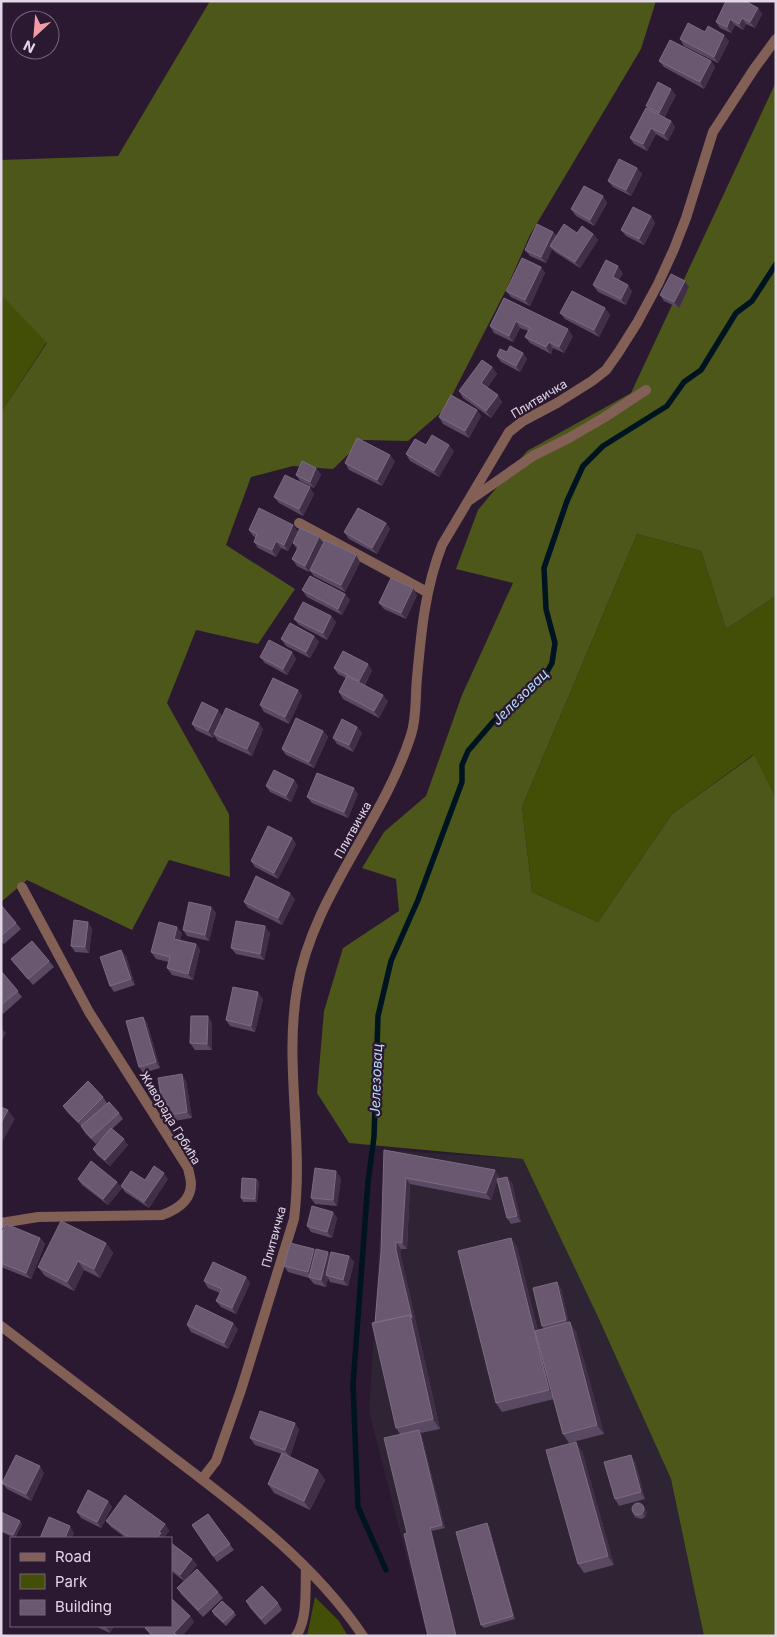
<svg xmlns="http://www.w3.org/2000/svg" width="777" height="1637" viewBox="0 0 777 1637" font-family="Inter,sans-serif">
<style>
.industrial{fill:#2e2433}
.green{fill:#434e06}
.forest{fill:#4c5719}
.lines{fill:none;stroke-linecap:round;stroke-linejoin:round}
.stream{stroke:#001321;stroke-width:5.5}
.street{stroke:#826055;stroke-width:10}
.wall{fill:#5a4962}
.shaded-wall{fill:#412f48}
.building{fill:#695870;stroke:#7c6c83}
.labels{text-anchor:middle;stroke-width:4.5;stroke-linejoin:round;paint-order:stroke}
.street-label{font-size:12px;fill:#e2d7e7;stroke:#2a1931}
.water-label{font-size:14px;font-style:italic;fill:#b5ddf6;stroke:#2a1931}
</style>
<rect width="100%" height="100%" fill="#2a1931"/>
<path class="industrial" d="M385,1150L523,1159L598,1317L671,1479L704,1636H427L369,1412Z"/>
<path class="green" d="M3,296L47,342L1,412V297Z
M637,534L701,551L726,629L776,596V798L753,755L672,814L598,922L532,892L522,807Z
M315,1597L339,1621L348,1636H307Z"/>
<path class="forest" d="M210,1H656L641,49L530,235L505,292L445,409L408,441L363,440L333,469L293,466L251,477L226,545L295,589L258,644L196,630L167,703L229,814L230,877L169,860L132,930L27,880L1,902V412L47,343L3,297H1V160L118,156Z
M776,82V596L726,629L701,551L637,534L522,807L532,892L598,922L672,814L754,755L776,798V1636H704L671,1479L598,1317L523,1159L349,1143L317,1093L324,1011L343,948L399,911L396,879L362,868L384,832L426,796L462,695L513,583L456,569L478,510L527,451L631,393Z"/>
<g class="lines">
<path class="stream" d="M386,1570L358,1507L353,1385L368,1182L374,1137L378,1016L391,961L418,900L462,782V765L468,751L492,723L517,698L544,677L552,663L555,643L546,609L544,568L567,501L583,466L603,446L667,406L684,382L701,370L736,313L752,301L776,264"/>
<path class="street" d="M470,500L533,456L569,438L605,417L646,390
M299,523L427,592
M1,1223L38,1217L162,1215C176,1210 191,1201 191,1184C191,1179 189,1173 188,1168L89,1012L22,887
M1,1326C58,1369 114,1412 170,1455C240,1508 313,1562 363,1636
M202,1479L216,1461L241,1390L294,1219C304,1142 284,1065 297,989C312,897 383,823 411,735C417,717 415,697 417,678C421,633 425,588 442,545L509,432L523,421L557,403L592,381L606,370L618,353L637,323L658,284L674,249L686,218L713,132L754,69L776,39
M296,1636C308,1619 305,1589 306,1568"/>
</g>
<path class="wall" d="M758,8L762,14L755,28L746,24L743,30L735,25L731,33L720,28L716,22Z
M705,32L729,41L718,63L684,46L680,39Z
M659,61H711L715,67L704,89L664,67Z
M676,95L664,118L671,121L675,127L668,141L656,134L647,151L634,144L630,138L648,109L646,106Z
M637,168L642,174L631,196L613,187L608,181Z
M603,196L607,203L594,226L576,216L571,209Z
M651,216L655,223L644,245L626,236L621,230Z
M553,232L556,236L577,233L593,234L598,240L580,268L555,252L552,249L546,263L530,256L525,250Z
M541,267L545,273L530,306L511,297L506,291Z
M623,273L619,280L632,291L626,305L598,292L593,285Z
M689,287L679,308L664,301L660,295Z
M504,298L573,336L564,353L553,348L551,354L530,343L525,337L528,331L520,328L513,342L494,333L490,326Z
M605,308L610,315L599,337L565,319L560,313Z
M507,352L523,353L527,359L520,372L501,362L497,356Z
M492,367L497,374L487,388L502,402L491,418L463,398L459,391Z
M477,410L481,416L469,438L443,424L439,417Z
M454,451L439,477L410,461L406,454Z
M395,461L382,486L349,470L345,463Z
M316,468L321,475L314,488L300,481L296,475Z
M314,494L303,516L279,503L274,497Z
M386,523L390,529L377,554L349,539L344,532Z
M249,530L298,531L288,551L281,548L276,557L258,548L254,542L256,538L253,536Z
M319,537L323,543L356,555L360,562L345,592L314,576L310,571L309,572L297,566L292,559L297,549L293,543Z
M302,590L345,594L350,600L342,615L307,597Z
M417,595L406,619L384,609L379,603Z
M331,616L336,622L327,640L299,625L294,619Z
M314,636L319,642L310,658L286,646L281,639Z
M292,652L296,659L287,675L265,663L260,657Z
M334,668L372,670L365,685L388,701L379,718L343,699L339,692L346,678L338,674Z
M298,690L302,696L289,724L264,712L260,705Z
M218,710L222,716L263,729L252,756L218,741L214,735L213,738L196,730L192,724Z
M357,727L362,733L353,752L337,744L333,738Z
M323,731L328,737L314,768L286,755L282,749Z
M294,780L298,786L291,802L270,792L266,786Z
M358,794L348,818L312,803L307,797Z
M292,838L296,844L278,879L255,867L251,861Z
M295,899L282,925L248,908L244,902Z
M1,905L21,929L4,944L1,941Z
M211,907L216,913L209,941L187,936L183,930Z
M92,928L89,953L75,952L71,946Z
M182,933L180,940L196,944L200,950L193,980L172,975L167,968L169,962L156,959L151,952Z
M270,933L264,960L236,954L231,948Z
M126,956L135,985L114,992L110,986Z
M11,959L49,961L54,967L33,985Z
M1,971L22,997L3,1014L1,1011Z
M263,999L255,1032L230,1026L226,1020Z
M143,1017L147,1023L160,1068L143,1073L139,1067Z
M212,1023V1050H195L190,1043Z
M186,1081L192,1118L168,1122L164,1116Z
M103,1097L107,1103L119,1113L123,1119L112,1129L128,1145L110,1166L97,1155L93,1149L103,1137L96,1144L85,1133L81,1126L67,1112L63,1106Z
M384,1150L499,1176L498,1179L507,1177L512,1183L521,1222L511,1224L507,1218L497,1181L491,1200L410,1184L407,1249H401V1256L440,1429L421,1433L445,1528L432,1531L407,1533L400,1434L396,1428L375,1323L381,1252Z
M341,1178L337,1206L315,1204L311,1198Z
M78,1179L122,1188L108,1205L82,1185Z
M168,1179L149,1208L125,1192L121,1186Z
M256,1179L259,1182L257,1202H243L241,1198Z
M333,1212L337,1218L332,1238L311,1232L307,1226Z
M1,1235L40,1238L45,1244L31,1279L1,1267Z
M511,1238L517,1247L538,1331L544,1329L542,1326L561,1288L569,1323L576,1332L604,1434L569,1443L563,1434L554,1399L502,1412L496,1403Z
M106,1243L113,1253L100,1278L84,1270L74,1291L45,1276L38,1267Z
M314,1249L316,1252L330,1255L349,1256L354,1262L348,1286L330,1282L328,1278L326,1287L314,1284L309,1278L288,1272L284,1266Z
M246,1277L250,1283L236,1314L221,1307L216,1301L220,1293L208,1288L204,1281Z
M187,1325L238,1329L228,1349L191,1332Z
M299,1429L290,1457L318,1470L325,1480L310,1510L274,1493L268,1484L282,1454L255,1445L250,1438Z
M582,1451L614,1565L584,1573L578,1564Z
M635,1461L645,1499L619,1506L615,1499Z
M44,1473L31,1501L7,1489L2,1483Z
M108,1501L112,1507L101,1528L81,1518L77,1512Z
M642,1504L647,1513L645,1517L641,1519L635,1517L633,1513Z
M1,1512L20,1521L22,1524L15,1538L1,1532Z
M208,1514L234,1550L217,1562L192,1525Z
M106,1521L165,1524L169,1531L164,1538H165H126L111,1527Z
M487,1523L489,1526L515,1619L484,1628L481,1625Z
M171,1543L192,1559L197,1565L184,1581L171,1571Z
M177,1588L218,1592L223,1598L203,1617L181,1594Z
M246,1601L278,1603L282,1610L265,1625L250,1608Z
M212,1611L234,1612L236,1615L226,1626L214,1615Z
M190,1616L194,1622L182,1636H151L145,1628Z
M95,1626H114L110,1633Z"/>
<path class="shaded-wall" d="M758,8L762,14L755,28L750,22Z
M742,18L746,24L743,30L739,24Z
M730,19L735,25L731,33L727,27Z
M724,35L729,41L718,63L714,57Z
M711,61L715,67L704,89L700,82Z
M671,89L676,95L663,119L659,113Z
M671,121L675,127L668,141L664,134Z
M651,128L656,134L647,151L643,144Z
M637,168L642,174L631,196L626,190Z
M603,196L607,203L594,226L590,220Z
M651,216L655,223L644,245L639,239Z
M553,232L557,238L550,246L552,249L546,263L541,257Z
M593,234L598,240L580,268L575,262Z
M618,266L623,273L617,284L613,277Z
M541,267L545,273L530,306L525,300Z
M685,281L689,287L679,308L674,302Z
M628,285L632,291L626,305L621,299Z
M605,308L610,315L599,337L594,330Z
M516,321L520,328L513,342L509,336Z
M568,329L573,336L564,353L559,347Z
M549,342L553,348L551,354L546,347Z
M523,353L527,359L520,372L516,366Z
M492,367L497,374L485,390L481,383Z
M498,395L502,402L491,418L486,411Z
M477,410L481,416L469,438L465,431Z
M449,445L454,451L439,477L434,471Z
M390,455L395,461L382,486L377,480Z
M316,468L321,475L314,488L310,482Z
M310,487L314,494L303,516L299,509Z
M386,523L390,529L377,554L372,548Z
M293,525L298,531L288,551L284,545Z
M319,537L324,544L309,572L305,566Z
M276,541L281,548L276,557L272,550Z
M356,555L360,562L345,592L341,585Z
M413,588L417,595L406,619L401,613Z
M345,594L350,600L342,615L338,609Z
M331,616L336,622L327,640L323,633Z
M314,636L319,642L310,658L306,652Z
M292,652L296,659L287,675L283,669Z
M368,664L372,670L363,687L359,681Z
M298,690L302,696L289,724L285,717Z
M383,695L388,701L379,718L374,711Z
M218,710L223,717L213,738L208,731Z
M259,723L263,729L252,756L247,749Z
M357,727L362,733L353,752L349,745Z
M323,731L328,737L314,768L309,762Z
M294,780L298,786L291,802L286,796Z
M354,788L358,794L348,818L344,812Z
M292,838L296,844L278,879L274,873Z
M290,893L295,899L282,925L278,918Z
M211,907L216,913L209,941L205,935Z
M88,922L92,928L89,953L85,947Z
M265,926L270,933L264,960L260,954Z
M177,927L182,933L179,945L174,939Z
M196,944L200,950L193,980L188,974Z
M121,950L126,956L135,985L131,979Z
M258,992L263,999L255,1032L251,1026Z
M208,1016L212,1023V1050L207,1044Z
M143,1017L147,1023L160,1068L156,1062Z
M1,1027L6,1033L1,1043Z
M182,1074L186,1081L192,1118L187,1112Z
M8,1110L15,1119L1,1144V1123Z
M124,1139L128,1145L110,1166L105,1160Z
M495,1170L499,1176L491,1200L486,1193Z
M336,1171L341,1178L337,1206L333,1200Z
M164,1173L168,1179L149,1208L144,1202Z
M507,1177L512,1183L521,1222L517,1216Z
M406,1178L410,1184L407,1249L402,1243Z
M256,1179L259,1182L257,1202L255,1199Z
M117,1182L122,1188L108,1205L103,1199Z
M333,1212L337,1218L332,1238L327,1232Z
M40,1238L45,1244L31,1279L26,1273Z
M511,1238L517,1247L555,1399L549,1390Z
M396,1242L401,1249V1256L440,1429L433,1419L410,1315L396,1250Z
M106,1243L113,1253L100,1278L94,1269Z
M314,1249L318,1255L312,1278L308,1272Z
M328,1252L332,1258L326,1275L328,1278L326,1287L321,1280Z
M349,1256L354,1262L348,1286L343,1280Z
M78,1261L84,1270L74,1291L67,1282Z
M246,1277L250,1283L236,1314L232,1308Z
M557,1282L561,1288L570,1327L566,1320Z
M570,1322L576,1332L604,1434L597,1425Z
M233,1323L238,1329L228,1349L224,1343Z
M295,1423L299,1429L290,1457L285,1450Z
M419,1430L421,1433L445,1528L442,1525Z
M576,1442L582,1451L614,1565L608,1556Z
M631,1455L635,1461L645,1499L641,1492Z
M40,1466L44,1473L31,1501L26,1494Z
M318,1470L325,1480L310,1510L304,1501Z
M108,1501L112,1507L101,1528L97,1522Z
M642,1504L647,1513L645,1517L643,1513Z
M20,1521L22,1524L14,1538L13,1535Z
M487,1523L489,1526L515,1619L513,1616Z
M165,1524L169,1531L164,1538H165H157L159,1532Z
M70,1526L74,1533L72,1538H65Z
M430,1528L432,1531L457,1636H456Z
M192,1559L197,1565L184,1581L180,1575Z
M190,1616L194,1622L182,1636H176L174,1633Z
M106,1626H114L110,1633L106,1627Z"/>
<path class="building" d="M726,1H745L758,8L750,22L742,18L739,24L730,19L727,27L716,22Z
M688,23L705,32L708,26L724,35L714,57L680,39Z
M670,40L711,61L700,82L659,61Z
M658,82L671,89L659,113L646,106Z
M646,108L671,121L664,134L651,128L643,144L630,138Z
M619,159L637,168L626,190L608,181Z
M584,186L603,196L590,220L571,209Z
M633,207L651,216L639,239L621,230Z
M537,224L553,232L541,257L525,250Z
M564,224L577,233L582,226L593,234L575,262L550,246Z
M522,258L541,267L525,300L506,291Z
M606,260L618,266L613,277L628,285L621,299L593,285Z
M671,274L685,281L674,302L660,295Z
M572,291L605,308L594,330L560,313Z
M504,298L568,329L559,347L549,342L546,347L525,337L530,328L516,321L509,336L490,326Z
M510,346L523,353L516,366L497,356L500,349L507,352Z
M482,360L492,367L481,383L498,395L486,411L459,391Z
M451,395L477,410L465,431L439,417Z
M432,435L449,445L434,471L406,454L415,439L426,445Z
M357,438L390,455L377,480L345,463Z
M302,461L316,468L310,482L296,475Z
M285,475L310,487L299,509L274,497Z
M259,508L293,525L284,545L276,541L272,550L254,542L257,534L249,530Z
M358,508L386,523L372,548L344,532Z
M300,528L319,537L305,566L292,559L299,546L293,543Z
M325,540L356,555L341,585L310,570Z
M310,576L345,594L338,609L302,590Z
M391,578L413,588L401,613L379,603Z
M303,602L331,616L323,633L294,619Z
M290,623L314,636L306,652L281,639Z
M269,640L292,652L283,669L260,657Z
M343,651L368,664L359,681L334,668Z
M347,676L383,695L374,711L339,692Z
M273,678L298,690L285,717L260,705Z
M202,702L218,710L208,731L192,724Z
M226,708L259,723L247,749L214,734Z
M296,718L323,731L309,762L282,749Z
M342,719L357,727L349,745L333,738Z
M274,770L294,780L286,796L266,786Z
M317,773L354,788L344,812L307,797Z
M268,826L292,838L274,873L251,861Z
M256,876L290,893L278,918L244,902Z
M189,902L211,907L205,935L183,930Z
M1,905L16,923L1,936Z
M74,920L88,922L85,947L71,946Z
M236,921L265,926L260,954L231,948Z
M159,922L177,927L174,939L196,944L188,974L167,968L170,957L151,952Z
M32,941L49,961L28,979L11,959Z
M121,950L131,979L110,986L100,957Z
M1,971L18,991L1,1005Z
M233,987L258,992L251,1026L226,1020Z
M191,1016H208L207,1044L190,1043Z
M143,1017L156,1062L139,1067L126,1021Z
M182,1074L187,1112L164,1116L158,1078Z
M88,1081L103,1097L78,1122L63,1106Z
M109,1102L119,1113L91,1138L81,1126Z
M1,1107L8,1110L1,1123Z
M111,1128L124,1139L105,1160L93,1149Z
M384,1150L495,1170L486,1193L406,1178L402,1243L396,1242V1250L412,1318L410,1315L375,1323L381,1252Z
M91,1161L117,1182L103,1199L78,1179Z
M154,1166L164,1173L144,1202L121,1186L131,1171L145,1180Z
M315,1168L336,1171L333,1200L311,1198Z
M507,1177L517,1216L507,1218L497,1179Z
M242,1178L256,1179L255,1199L241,1198Z
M312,1206L333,1212L327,1232L307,1226Z
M61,1221L106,1243L94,1269L78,1261L67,1282L38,1267Z
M6,1224L40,1238L26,1273L1,1263V1235Z
M511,1238L549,1390L496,1403L458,1251Z
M290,1243L314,1249L308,1272L284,1266Z
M316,1249L328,1252L321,1280L309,1277Z
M331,1252L349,1256L343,1280L326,1275Z
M213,1262L246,1277L232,1308L216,1301L222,1289L204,1281Z
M557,1282L566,1320L542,1326L533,1288Z
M196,1305L233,1323L224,1343L187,1325Z
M410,1315L433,1419L396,1428L372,1323Z
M570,1322L597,1425L563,1434L535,1331Z
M260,1411L295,1423L285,1450L250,1438Z
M419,1430L442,1525L430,1528L456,1636H428L404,1534L407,1533L384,1438Z
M576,1442L608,1556L578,1564L546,1450Z
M282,1453L318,1470L304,1501L268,1484Z
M16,1455L40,1466L26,1494L2,1483Z
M631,1455L641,1492L615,1499L604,1462Z
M88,1490L108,1501L97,1522L77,1512Z
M125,1495L165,1524L159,1532L161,1533L157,1538H130L106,1521Z
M632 1509a6 6 0 1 1 12 0a6 6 0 1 1-12 0Z
M1,1512L20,1521L13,1535L1,1530Z
M208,1514L230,1544L213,1556L192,1525Z
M49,1517L70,1526L65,1538H40Z
M487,1523L513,1616L481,1625L456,1532Z
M171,1543L192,1559L180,1575L171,1568Z
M197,1569L218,1592L198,1610L177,1588Z
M262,1586L278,1603L261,1619L246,1601Z
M172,1599L190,1616L174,1633L177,1635L176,1636H154L145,1628L147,1626H171Z
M222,1601L234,1612L223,1622L212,1611Z"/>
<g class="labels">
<g class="street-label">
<text transform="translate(539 399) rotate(-31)" y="4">Плитвичка</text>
<text transform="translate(353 830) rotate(-61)" y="4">Плитвичка</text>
<text transform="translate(170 1118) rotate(59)" y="4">Живорада Грбића</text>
<text transform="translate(274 1237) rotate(-75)" y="4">Плитвичка</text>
</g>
<g class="water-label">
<text transform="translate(520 697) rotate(-45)" y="5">Јелезовац</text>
<text transform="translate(376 1080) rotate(-88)" y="5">Јелезовац</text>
</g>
</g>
<rect width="777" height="1637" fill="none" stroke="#e2d7e7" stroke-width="5"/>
<rect x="10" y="1537" width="162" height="90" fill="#2a1931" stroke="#74657a"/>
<rect x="20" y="1553" width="25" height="8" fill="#826055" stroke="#74657a"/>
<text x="55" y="1562" font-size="15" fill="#e2d7e7">Road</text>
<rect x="20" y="1574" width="25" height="15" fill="#434e06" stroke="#74657a"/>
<text x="55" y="1587" font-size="15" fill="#e2d7e7">Park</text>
<rect x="20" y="1600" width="25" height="15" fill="#695870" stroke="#74657a"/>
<text x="55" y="1612" font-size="15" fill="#e2d7e7">Building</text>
<g transform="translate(35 35) rotate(206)"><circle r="24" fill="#2a1931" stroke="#74657a"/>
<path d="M0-4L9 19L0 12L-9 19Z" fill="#f49aa4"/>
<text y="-8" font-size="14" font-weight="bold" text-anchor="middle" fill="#e2d7e7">N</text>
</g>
</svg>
